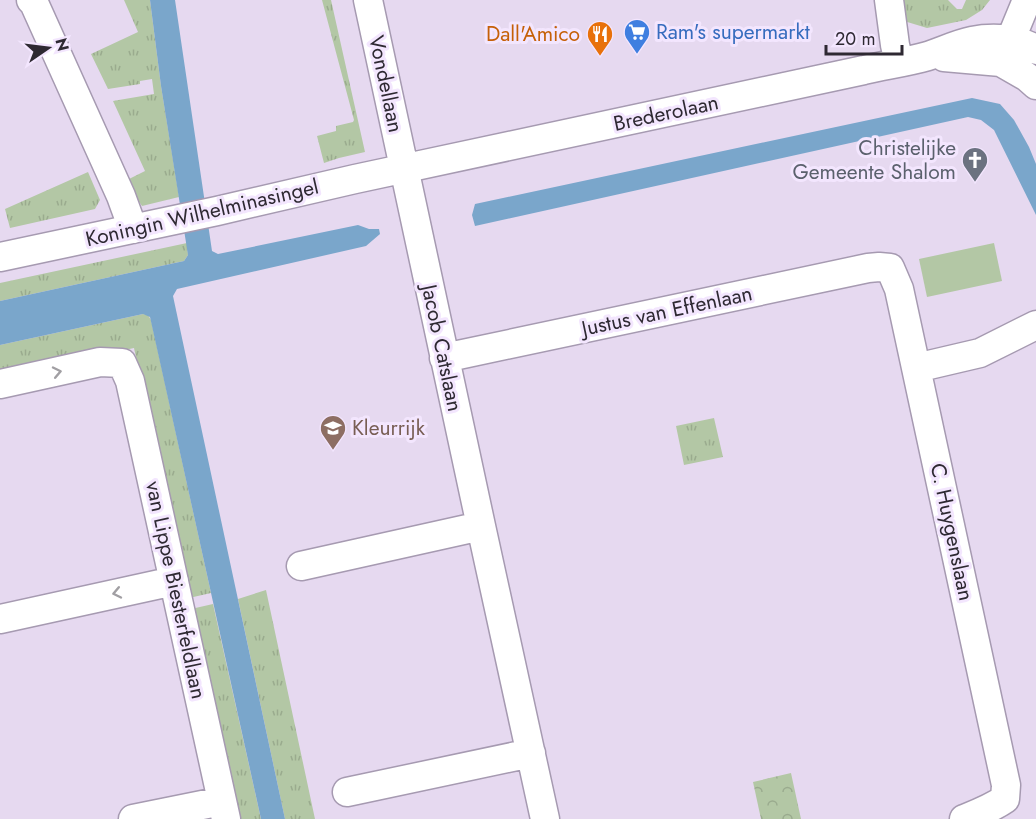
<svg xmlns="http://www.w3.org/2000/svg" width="1036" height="819" viewBox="0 0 1036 819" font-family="Jost,sans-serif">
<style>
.grass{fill:url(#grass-tufts)}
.park{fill:url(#park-crowns)}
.pitch{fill:#b3c7a5}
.water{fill:#7aa6cb}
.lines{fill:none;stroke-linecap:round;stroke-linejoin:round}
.minor-casing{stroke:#a69ab1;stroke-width:31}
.minor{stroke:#fff;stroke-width:28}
.oneway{stroke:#a19fa3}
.labels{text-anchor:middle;stroke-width:6;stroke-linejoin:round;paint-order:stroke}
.shop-label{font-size:21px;fill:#366cbe;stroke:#f3e6fe;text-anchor:start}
.food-label{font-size:21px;fill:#c56008;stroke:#f3e6fe;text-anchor:end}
.street-label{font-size:21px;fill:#2e2932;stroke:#f3e6fe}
.worship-label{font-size:21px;fill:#5b616d;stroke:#f3e6fe;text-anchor:end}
.education-label{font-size:21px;fill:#785e54;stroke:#f3e6fe;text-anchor:start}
</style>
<defs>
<pattern id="grass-tufts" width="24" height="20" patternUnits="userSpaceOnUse" patternTransform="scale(1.5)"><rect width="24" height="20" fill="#b3c7a5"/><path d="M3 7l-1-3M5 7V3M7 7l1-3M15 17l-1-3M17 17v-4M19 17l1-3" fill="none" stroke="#9aab8e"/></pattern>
<pattern id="park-crowns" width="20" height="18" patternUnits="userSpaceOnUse" patternTransform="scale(1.5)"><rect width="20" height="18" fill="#b3c7a5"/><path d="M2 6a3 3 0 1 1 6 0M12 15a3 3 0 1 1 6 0" fill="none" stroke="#9aab8e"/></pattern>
</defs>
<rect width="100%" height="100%" fill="#e6d9f0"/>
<path class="grass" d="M124,0H150L161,86L179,197L142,206L135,196L127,180L145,171L113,101L154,94L152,79L140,81V84L108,89L91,54L138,32Z
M322,0H331L365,152L339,158L324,163L317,136L336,131V126L353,122L354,120Z
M901,0H948L957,9H962L966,0H990L982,10L966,20L927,28L904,21Z
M88,172L100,200L95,209L10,228L5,209Z
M187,243L188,255L184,261L0,301V283Z
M143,314L148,315L151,320L211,593L189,598L134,348L0,377V345Z
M714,418L723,457L684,465L676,426Z
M266,590L315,819H285L238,599Z
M213,604L261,819H236L191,609Z"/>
<path class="park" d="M791,773L801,819H761L753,782Z"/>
<path class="pitch" d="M994,243L1002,281L927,297L919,259Z"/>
<path class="water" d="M150,0H175L212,251L218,254L358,225L369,229H379L380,234L366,246L177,289L173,296L285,819H261L150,317L143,314L0,345V301L184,261L188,255L161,86Z
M972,98L1000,104L1014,120L1029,147L1036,164V215L994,130L981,120L968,117L475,226L472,215L475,204Z"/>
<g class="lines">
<g class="minor-casing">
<path id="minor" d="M31,0L34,3L121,196L133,229
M368,0L481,526L545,819
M889,0L895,45L899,62
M944,57L1001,62L1027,77L1036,85
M1003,58L1027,0
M0,257L217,211L355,179L864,70C885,65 907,62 928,56C943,51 957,44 972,41C992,37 1020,38 1036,50
M444,358L868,268L879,267L890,268L899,289L1006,785L1005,799C992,808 979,813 964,819
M916,368L980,353L1036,325
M0,384L100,362L122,363L130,381L226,819
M301,566L481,526
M0,619L174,581
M347,792L531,753
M133,819L222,801"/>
</g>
<use href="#minor" class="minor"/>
</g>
<defs><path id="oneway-chevron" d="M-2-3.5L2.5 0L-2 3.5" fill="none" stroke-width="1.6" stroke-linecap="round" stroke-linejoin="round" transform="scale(1.5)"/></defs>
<g class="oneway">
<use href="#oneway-chevron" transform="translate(57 372) rotate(-12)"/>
<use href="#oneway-chevron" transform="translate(117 593) rotate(168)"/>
</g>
<defs>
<g id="supermarket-pin" transform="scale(1.35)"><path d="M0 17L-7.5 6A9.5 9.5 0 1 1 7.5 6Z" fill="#3f7fe0" stroke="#f3e6fe"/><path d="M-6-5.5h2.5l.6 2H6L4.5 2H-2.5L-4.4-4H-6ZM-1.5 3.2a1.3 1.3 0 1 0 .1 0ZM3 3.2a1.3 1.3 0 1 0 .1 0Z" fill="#fff"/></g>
<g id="restaurant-pin" transform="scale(1.35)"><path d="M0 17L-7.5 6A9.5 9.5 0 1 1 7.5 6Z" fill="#e8710a" stroke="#f3e6fe"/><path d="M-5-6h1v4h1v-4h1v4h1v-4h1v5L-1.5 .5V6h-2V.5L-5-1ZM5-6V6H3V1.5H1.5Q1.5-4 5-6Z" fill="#fff"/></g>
<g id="church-pin" transform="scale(1.35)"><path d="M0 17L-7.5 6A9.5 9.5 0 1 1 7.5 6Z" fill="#6b7280" stroke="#f3e6fe"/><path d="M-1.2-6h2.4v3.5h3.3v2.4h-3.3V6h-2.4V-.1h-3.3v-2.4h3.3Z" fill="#fff"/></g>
<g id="school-pin" transform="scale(1.35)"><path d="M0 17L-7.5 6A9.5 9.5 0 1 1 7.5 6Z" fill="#8d6e63" stroke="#f3e6fe"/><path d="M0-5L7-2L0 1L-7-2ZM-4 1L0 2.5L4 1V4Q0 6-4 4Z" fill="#fff"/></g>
</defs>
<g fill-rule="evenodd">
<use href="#supermarket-pin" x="637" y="32"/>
<use href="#restaurant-pin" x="600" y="34"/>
<use href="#church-pin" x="975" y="160"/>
<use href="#school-pin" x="333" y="428"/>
</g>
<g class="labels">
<g class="shop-label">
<text x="656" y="39">Ram's supermarkt</text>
</g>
<g class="food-label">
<text x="580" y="41">Dall'Amico</text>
</g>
<g class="street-label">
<text transform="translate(386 84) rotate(78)" y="7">Vondellaan</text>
<text transform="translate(666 113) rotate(-12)" y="7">Brederolaan</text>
<text transform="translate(202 213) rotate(-13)" y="7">Koningin Wilhelminasingel</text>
<text transform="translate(667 311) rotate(-12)" y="7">Justus van Effenlaan</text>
<text transform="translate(442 348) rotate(78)" y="7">Jacob Catslaan</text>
<text transform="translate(952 532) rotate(78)" y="7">C. Huygenslaan</text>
<text transform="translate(176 590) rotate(78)" y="7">van Lippe Biesterfeldlaan</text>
</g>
<g class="worship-label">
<text x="956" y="155">Christelijke<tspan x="956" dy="24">Gemeente Shalom</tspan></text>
</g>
<g class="education-label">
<text x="352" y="435">Kleurrijk</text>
</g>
</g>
<g transform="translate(48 48) rotate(76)" stroke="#f3e6fe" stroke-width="4.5" paint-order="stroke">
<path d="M0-4.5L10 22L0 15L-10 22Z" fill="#2e2932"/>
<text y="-9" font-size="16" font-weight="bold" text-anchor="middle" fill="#2e2932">N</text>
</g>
<path d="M826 45v9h76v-9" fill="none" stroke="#2e2932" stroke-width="3"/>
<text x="835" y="45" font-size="18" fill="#2e2932" stroke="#f3e6fe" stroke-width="4.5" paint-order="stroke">20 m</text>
</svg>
